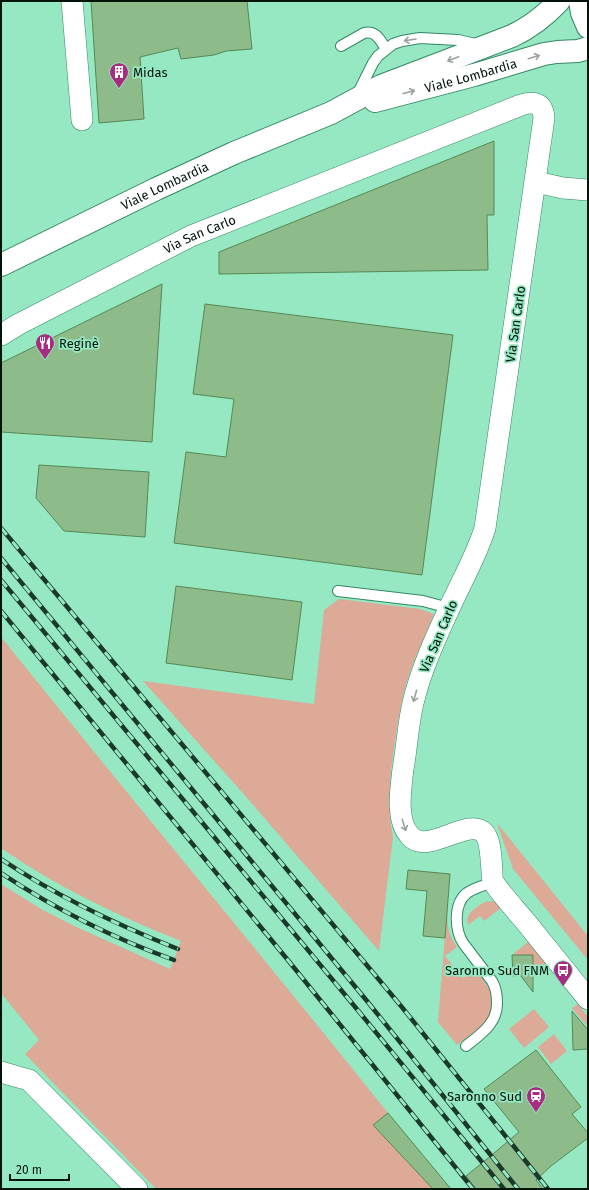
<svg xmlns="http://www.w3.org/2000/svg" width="589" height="1190" viewBox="0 0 589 1190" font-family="'Fira Sans',sans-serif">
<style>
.green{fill:#dcaa96}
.building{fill:#8dbc8a;stroke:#558953}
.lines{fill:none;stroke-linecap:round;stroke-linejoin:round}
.lane-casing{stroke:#338865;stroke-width:12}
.street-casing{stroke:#338865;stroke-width:22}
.primary-casing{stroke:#338865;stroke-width:24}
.lane{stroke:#fff;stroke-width:10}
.street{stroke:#fff;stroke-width:21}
.primary{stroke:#fff;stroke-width:22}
.rail-casing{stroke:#1a392a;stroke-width:4.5}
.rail{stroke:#95e8c2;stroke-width:3;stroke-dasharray:9;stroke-linecap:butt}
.oneway{stroke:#99a19d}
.labels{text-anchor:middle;stroke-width:3.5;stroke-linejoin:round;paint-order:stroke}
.poi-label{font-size:13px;fill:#00140a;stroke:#95e8c2;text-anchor:start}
.street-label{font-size:13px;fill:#00140a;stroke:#95e8c2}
</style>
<rect width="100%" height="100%" fill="#95e8c2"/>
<path class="green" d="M339,599L420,609L434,614C426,634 416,654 409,675C403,692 400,711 397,729C391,765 386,801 393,837L379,951L248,799L143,681L314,704L324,610Z
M1,637C129,796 260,953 388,1113L374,1125L433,1189H156L25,1054L39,1040L1,993V884L41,909L74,926L170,969L181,941C118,916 57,887 1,848Z
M497,823L588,936V960L513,869Z
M488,901L497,902L501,908L484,921L480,916L468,925C464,914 478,905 488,901Z
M447,910C448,927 447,932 457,947L445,956L463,978L475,969C489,985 501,1004 485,1023C477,1031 466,1038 457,1045L438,1022Z
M528,942L546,964L533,975L532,955H512Z
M578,1004L588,1017V1027L572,1008Z
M534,1009L549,1027L524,1048L509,1029Z
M554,1034L567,1051L551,1064L538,1047Z"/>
<path class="building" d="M91,1H247L252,49L226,51L214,55L181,59L178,48L140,57L144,119L99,123Z
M494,141V215H487L488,270L219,274V252Z
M162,284L152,442L1,432V363Z
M205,304L453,335L422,575L174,543L186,452L226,457L234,399L193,394Z
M39,465L149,472L145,537L64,531L36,498Z
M176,586L302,602L292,680L166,663Z
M408,870L450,874L445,938L423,936L427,891L406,889Z
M512,955H533V992L520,975L513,976Z
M572,1011L588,1030V1049L573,1050Z
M536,1050L581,1107L572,1114L588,1133V1138L551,1166L536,1180L543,1189H476L466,1176L493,1154L519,1132L484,1089Z
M388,1113L451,1189H433L373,1125Z"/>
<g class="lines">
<g class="lane-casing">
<path id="lane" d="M341,46L364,33C376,30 380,40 386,49
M357,95L373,63L378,56L393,44L402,41L420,38L458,40L480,45
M338,591L423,601L449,608
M466,1046C481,1034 498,1023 497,1002C497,994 496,988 492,981L463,943C455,930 453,904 467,893C474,888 485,885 493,882"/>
</g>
<g class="street-casing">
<g id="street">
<path d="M72,1L82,120"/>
<path d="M536,182L563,188L588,190"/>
<path id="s1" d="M1,335L19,324L191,236L521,105C535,101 543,103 544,118L485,528C476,557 461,582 449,609C435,639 421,670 413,703C408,724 407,747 403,769C401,788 395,820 410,836C427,856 469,816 484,833C491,840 491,861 492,871C492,875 492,880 494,883C502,895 515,909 525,921C546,947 567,973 588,999"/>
<path d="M1,1072L29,1080L137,1189"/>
</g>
</g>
<g class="primary-casing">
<g id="primary">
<path d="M580,1L582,13L588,27"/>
<path id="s2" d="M375,101L474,75L544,54L557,52L578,51L588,48"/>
<path id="s3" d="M1,265L156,189L234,153L331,113L381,86L512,36C531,27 545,16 559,1"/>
</g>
</g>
<use href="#lane" class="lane"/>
<use href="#street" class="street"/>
<use href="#primary" class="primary"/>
<g class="rail-casing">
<path id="rail" d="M1,528L401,1006L548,1189
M1,558L367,1001L518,1189
M1,580L356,1008L504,1189
M1,611L287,959L473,1189
M1,859C58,897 115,924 178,949
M1,873C55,909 113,938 174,960"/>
</g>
<use href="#rail" class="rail"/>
</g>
<defs><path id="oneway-shaft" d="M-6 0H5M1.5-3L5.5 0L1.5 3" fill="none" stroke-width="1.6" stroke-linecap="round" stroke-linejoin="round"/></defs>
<g class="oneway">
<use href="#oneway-shaft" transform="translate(410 40) rotate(171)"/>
<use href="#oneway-shaft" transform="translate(534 57) rotate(-17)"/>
<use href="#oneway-shaft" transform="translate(453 59) rotate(159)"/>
<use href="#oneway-shaft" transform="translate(409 92) rotate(-15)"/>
<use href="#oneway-shaft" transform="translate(415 696) rotate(106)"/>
<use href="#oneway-shaft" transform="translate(404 825) rotate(72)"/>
</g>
<defs>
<g id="building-pin" transform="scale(1)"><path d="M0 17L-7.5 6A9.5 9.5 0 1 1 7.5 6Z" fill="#a72c80" stroke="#95e8c2"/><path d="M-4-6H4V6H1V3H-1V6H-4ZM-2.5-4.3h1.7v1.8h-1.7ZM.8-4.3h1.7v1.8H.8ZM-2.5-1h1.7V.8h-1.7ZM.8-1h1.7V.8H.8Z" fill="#fff"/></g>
<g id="restaurant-pin" transform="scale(1)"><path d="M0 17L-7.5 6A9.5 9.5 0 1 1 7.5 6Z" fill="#a72c80" stroke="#95e8c2"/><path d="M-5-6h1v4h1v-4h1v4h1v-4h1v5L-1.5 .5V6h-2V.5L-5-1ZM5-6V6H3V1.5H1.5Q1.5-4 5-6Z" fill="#fff"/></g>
<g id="bus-pin" transform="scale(1)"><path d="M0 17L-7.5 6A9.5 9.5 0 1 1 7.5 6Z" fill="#a72c80" stroke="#95e8c2"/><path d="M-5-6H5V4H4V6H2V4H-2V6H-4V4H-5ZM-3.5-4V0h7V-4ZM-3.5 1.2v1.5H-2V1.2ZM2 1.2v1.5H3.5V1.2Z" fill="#fff"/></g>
<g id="station-pin" transform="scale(1)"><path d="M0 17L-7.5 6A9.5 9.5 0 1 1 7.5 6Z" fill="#a72c80" stroke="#95e8c2"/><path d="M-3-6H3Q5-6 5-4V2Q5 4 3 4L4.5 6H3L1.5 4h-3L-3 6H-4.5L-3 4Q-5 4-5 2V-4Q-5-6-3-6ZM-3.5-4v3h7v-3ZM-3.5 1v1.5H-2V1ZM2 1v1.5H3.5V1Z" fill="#fff"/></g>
</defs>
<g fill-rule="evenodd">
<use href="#building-pin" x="119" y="72"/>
<use href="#restaurant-pin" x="45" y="343"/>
<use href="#bus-pin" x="563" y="970"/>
<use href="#station-pin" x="536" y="1096"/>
</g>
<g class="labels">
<g class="poi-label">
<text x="133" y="77">Midas</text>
<text x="59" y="348">Reginè</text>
<text x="549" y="975" text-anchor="end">Saronno Sud FNM</text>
<text x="522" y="1101" text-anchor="end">Saronno Sud</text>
</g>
<g class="street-label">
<text dy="5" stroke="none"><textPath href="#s2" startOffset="99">Viale Lombardia</textPath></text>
<text dy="5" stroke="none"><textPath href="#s3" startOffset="182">Viale Lombardia</textPath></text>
<text dy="5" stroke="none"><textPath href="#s1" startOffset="223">Via San Carlo</textPath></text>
<text transform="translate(515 324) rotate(-82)" y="5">Via San Carlo</text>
<text transform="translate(438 636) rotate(-67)" y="5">Via San Carlo</text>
</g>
</g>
<rect width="589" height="1190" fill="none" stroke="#00140a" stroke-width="4"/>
<path d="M10 1174v6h59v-6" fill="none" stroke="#00140a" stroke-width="2"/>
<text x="16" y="1174" font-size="12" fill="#00140a" stroke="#95e8c2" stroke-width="3" paint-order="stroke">20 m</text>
</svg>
